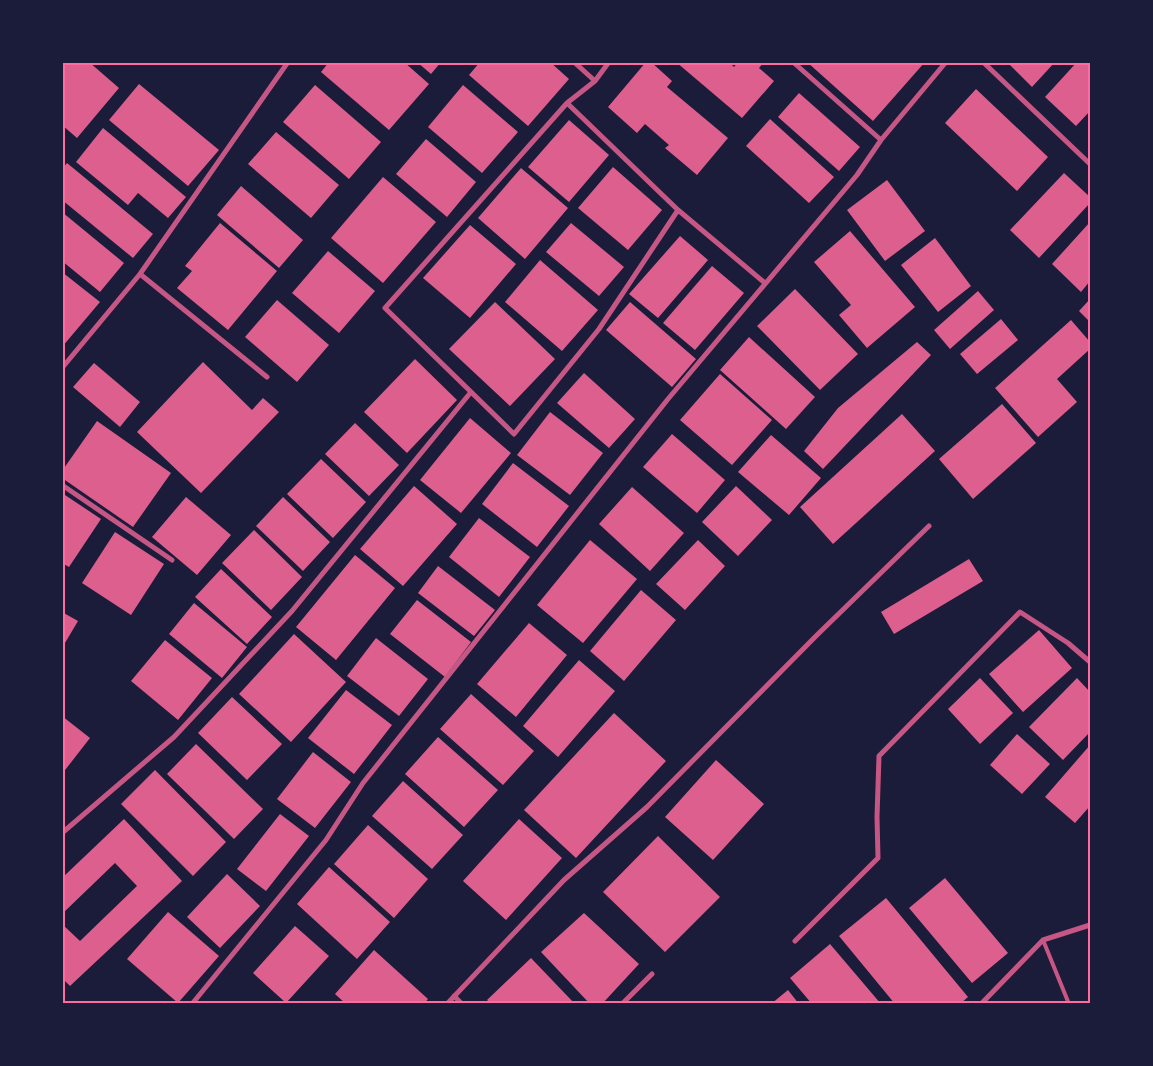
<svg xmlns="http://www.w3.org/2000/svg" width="1153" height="1066" viewBox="0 0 1153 1066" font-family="'Alegreya Sans',sans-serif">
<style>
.building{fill:#dd5f8e}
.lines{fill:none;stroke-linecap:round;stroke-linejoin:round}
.service{stroke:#c65784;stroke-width:4}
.minor{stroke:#c65784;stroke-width:5}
.neatline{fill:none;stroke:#ff6b9d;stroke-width:2}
</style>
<rect width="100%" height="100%" fill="#1b1b3a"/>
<path class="building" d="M62,62H89L119,88L77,138L62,125Z
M329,62H404L429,84L389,130L321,72Z
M417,62H441L431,74Z
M480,62H550L569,79L528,126L469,75Z
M646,62H651L672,81L667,87L728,138L697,175L665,148L669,145L645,124L637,133L608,107Z
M676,62H729L734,67L738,62H764L759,68L774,81L742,118Z
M807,62H925L873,121Z
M1007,62H1055L1032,87Z
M1077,62H1090V111L1076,126L1045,97Z
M139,84L219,150L188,186L109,120Z
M315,85L381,142L349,179L283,122Z
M463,85L518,132L482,173L428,127Z
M976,89L1048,157L1017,191L945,123Z
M799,93L860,147L839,171L778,117Z
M770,119L834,177L809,203L746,146Z
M569,120L609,155L569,202L528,167Z
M103,128L186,197L168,218L138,193L128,205L76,162Z
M276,132L339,185L311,218L248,164Z
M426,139L476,182L447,217L396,174Z
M67,163L153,234L133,258L62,200V169Z
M613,167L662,210L628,250L578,208Z
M521,168L568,208L525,259L478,218Z
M1064,173L1090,197V203L1039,258L1010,230Z
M383,177L436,222L383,283L331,238Z
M887,180L925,231L885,261L847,210Z
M241,186L303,240L279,268L217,215Z
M62,212L124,263L100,292L62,261Z
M1090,222V281L1081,292L1052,264Z
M220,223L277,271L228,330L177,288L192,271L185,266Z
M571,223L624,267L599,296L546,252Z
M470,225L516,264L470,318L423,278Z
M850,231L915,307L867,348L839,315L851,305L814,262Z
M680,236L708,260L658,318L629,294Z
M935,238L971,286L938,312L901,265Z
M328,251L375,291L339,333L292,293Z
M540,260L598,310L562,351L505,302Z
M712,266L744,293L695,350L663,323Z
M62,272L100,302L62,347Z
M795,289L858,354L820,390L757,326Z
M978,291L994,310L950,349L934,330Z
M1090,299V322L1079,311Z
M277,300L329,345L297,382L245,337Z
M495,302L555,359L510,406L449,349Z
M630,302L696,359L672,387L606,330Z
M1001,319L1018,340L977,374L960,354Z
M1071,320L1090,342V349L1057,379L1077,402L1038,437L995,388Z
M749,337L815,397L786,429L720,370Z
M917,342L931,355L823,469L804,451L838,408Z
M415,359L457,400L407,453L364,412Z
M203,362L252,410L263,398L279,412L201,493L137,432Z
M94,363L140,402L120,427L73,387Z
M584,373L635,419L609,448L557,403Z
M720,374L772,420L732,465L680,420Z
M1002,404L1036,443L973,499L939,459Z
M550,412L603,453L570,495L517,455Z
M902,414L935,451L833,544L800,507Z
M470,418L511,453L461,513L420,480Z
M97,421L171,473L133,527L62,478V471Z
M355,423L399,465L369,496L325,454Z
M672,434L725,480L697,513L643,467Z
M771,435L821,478L789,515L738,472Z
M321,459L366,502L333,538L287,494Z
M513,463L569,506L537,547L482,504Z
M414,486L457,524L403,586L360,549Z
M736,486L772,520L738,556L702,522Z
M632,487L684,533L650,571L599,524Z
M62,493L101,519L69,567L62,563Z
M186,497L231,535L197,575L152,537Z
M283,497L330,542L303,571L256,526Z
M479,518L530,557L499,597L449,557Z
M254,530L302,577L271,610L222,563Z
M115,532L164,564L131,615L82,583Z
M590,540L637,579L583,643L537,605Z
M698,540L725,566L685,610L656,584Z
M355,555L395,588L336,660L296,627Z
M969,559L983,581L894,634L881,612Z
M438,566L495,610L474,636L418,593Z
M221,569L272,617L247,644L195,597Z
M641,590L676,620L624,681L590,651Z
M417,600L471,642L445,677L390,634Z
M194,603L247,647L222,678L169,634Z
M62,612L78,621L62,648Z
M529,623L567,655L516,717L477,684Z
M1039,630L1072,668L1023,712L989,674Z
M294,634L346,682L291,742L239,694Z
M376,638L428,679L399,716L347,676Z
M165,640L212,678L178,720L131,681Z
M579,660L615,691L558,757L523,726Z
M980,678L1013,713L980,744L948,709Z
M1077,678L1090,692V732L1063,760L1029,727Z
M346,690L392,725L354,774L308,738Z
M471,694L534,751L503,785L440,729Z
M232,697L282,744L247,780L198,733Z
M614,713L666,761L576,858L524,810Z
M62,716L90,738L62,774Z
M1017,734L1050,764L1022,794L990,765Z
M438,737L498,790L464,827L405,774Z
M196,744L263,809L234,839L167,774Z
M1090,745V806L1075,823L1045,797Z
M313,752L351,782L315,828L277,799Z
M716,760L764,804L713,860L665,817Z
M155,770L226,842L193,876L121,804Z
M403,781L463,835L432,869L372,816Z
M280,814L309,836L266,891L237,869Z
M124,819L182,881L70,986L62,978V924L80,941L137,886L115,863L62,914V878Z
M519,819L562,858L506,920L463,881Z
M368,825L428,879L394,918L334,864Z
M658,836L720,897L665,952L603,892Z
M329,867L390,922L357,959L297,904Z
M227,874L260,906L220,948L187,917Z
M945,878L1008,953L972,983L909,908Z
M886,898L968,997L960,1004H895L839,936Z
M168,912L219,956L178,1003L127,959Z
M584,913L639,964L602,1004H590L541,952Z
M295,926L329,956L286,1003L253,973Z
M830,944L881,1004H812L790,978Z
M374,950L428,999L424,1004H346L335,994Z
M531,958L575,1004H491L487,1000Z
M788,990L799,1004H771Z"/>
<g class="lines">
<path class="service" d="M1043,940L1069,1004"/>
<path class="minor" d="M574,62L595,81
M609,62L595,81L567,103L385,308L514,434L599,329L678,210
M793,62L881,140
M983,62L1090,164
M567,103L678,210L765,283
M140,274L267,377
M62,368L140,274L288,62
M62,485L172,560
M62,833L174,737L292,611L471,392
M795,941L878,858L877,817L879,756L1020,612L1068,643L1090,662
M454,996L462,1004
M192,1004L326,840L363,783L668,399L857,175L881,140L946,62
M447,1004L564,880L647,807L817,635L929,526
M622,1004L652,974
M981,1004L1043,940L1090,925"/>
</g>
<rect width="1153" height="1066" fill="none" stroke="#1b1b3a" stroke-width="128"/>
<rect x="64" y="64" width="1025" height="938" class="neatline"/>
</svg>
